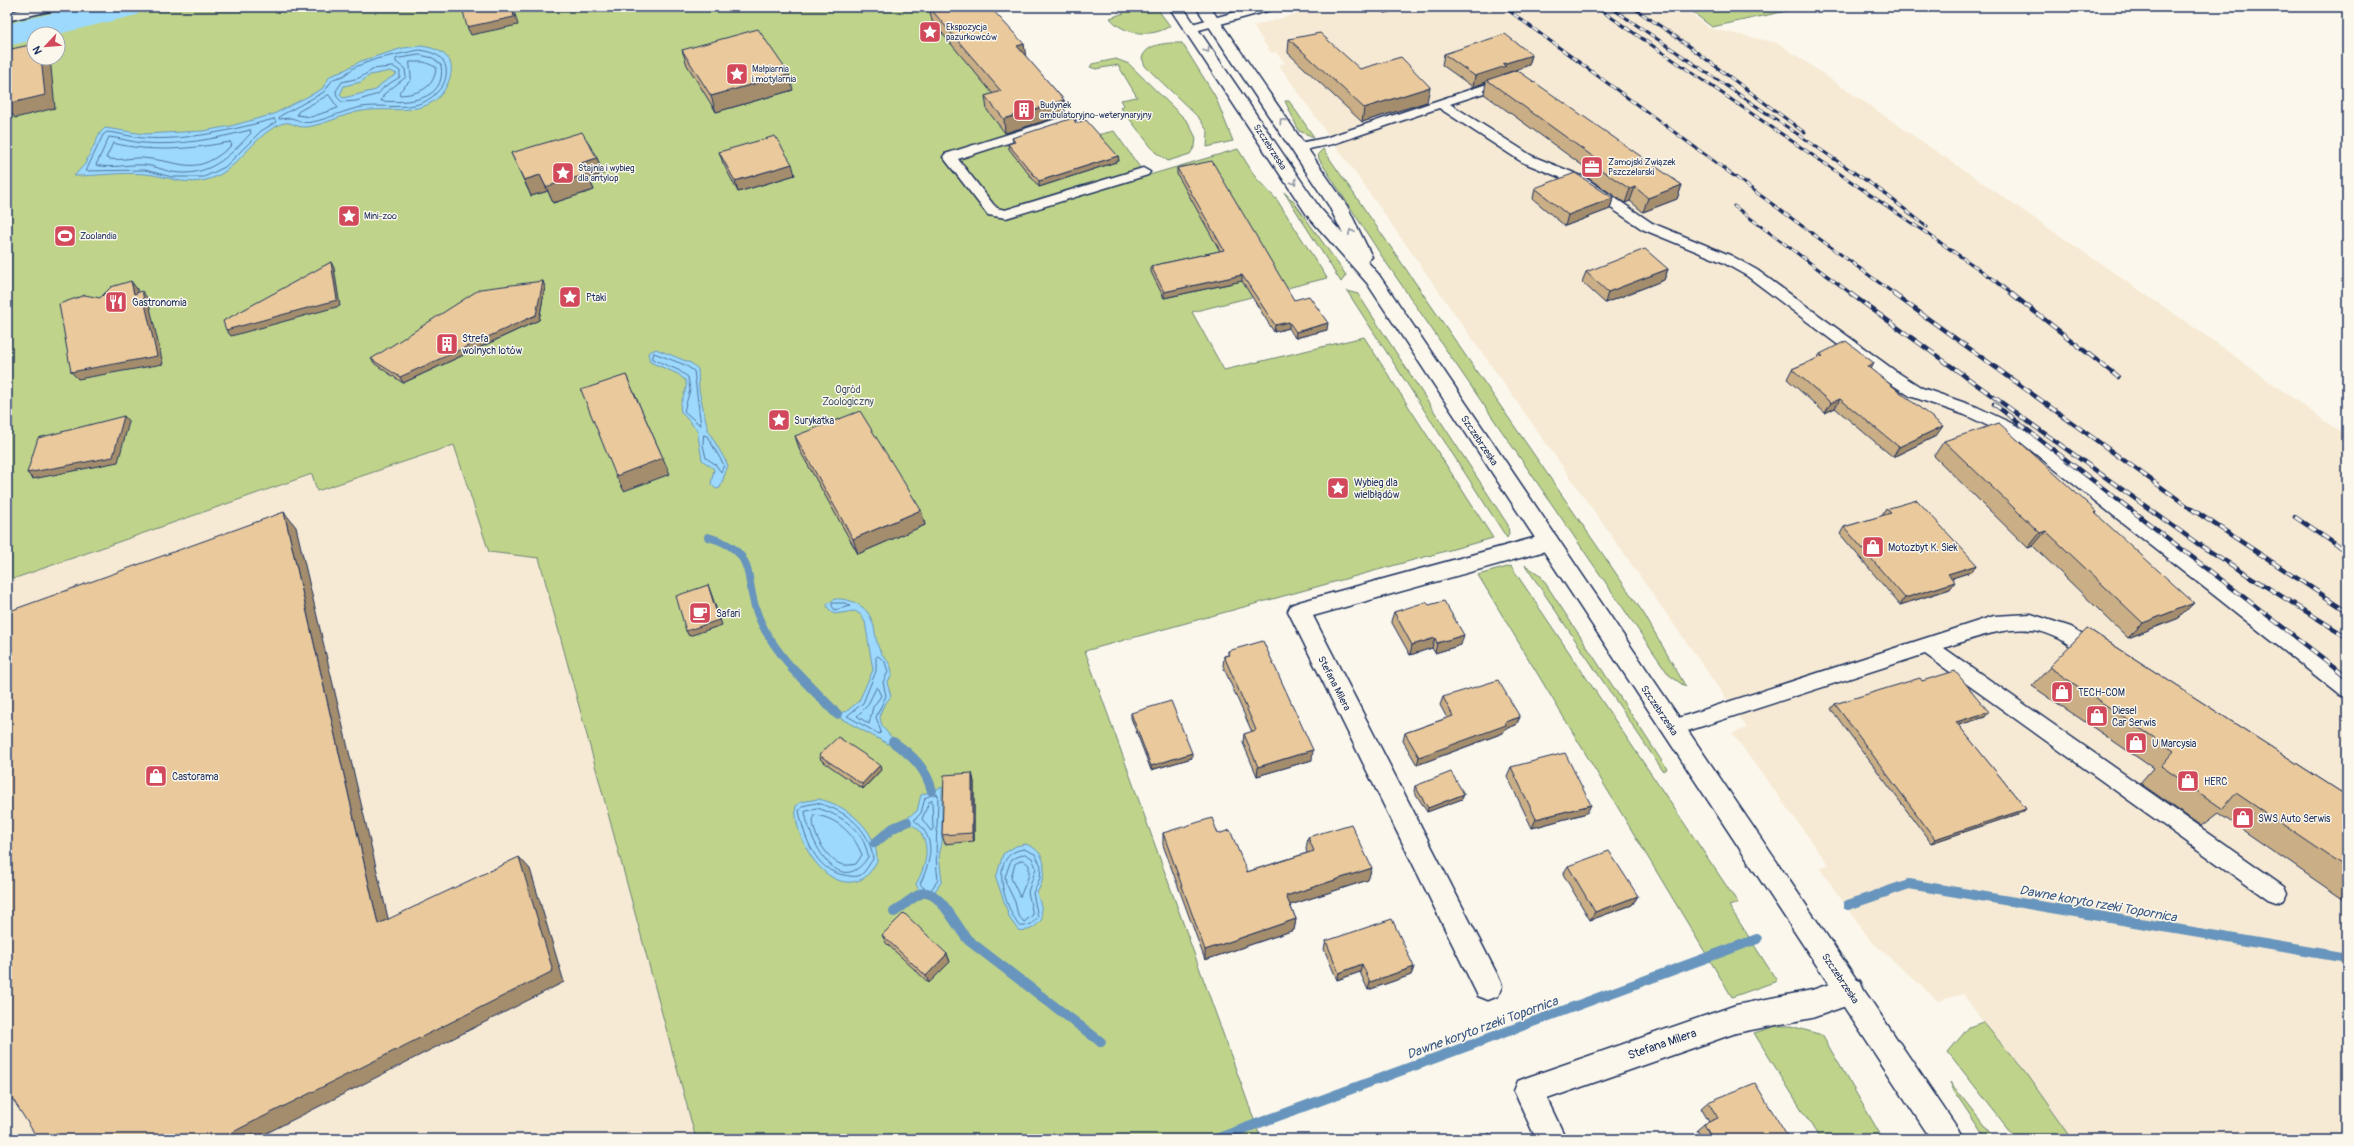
<svg xmlns="http://www.w3.org/2000/svg" width="2354" height="1146" viewBox="0 0 2354 1146" font-family="Pangolin,sans-serif">
<style>
.built{fill:#f6ead4}
.green{fill:#bfd48a;stroke:#6d8274;fill-rule:evenodd}
.water{fill:#9cd9fd;stroke:#6895bd;fill-rule:evenodd}
.lines{fill:none;stroke-linecap:round;stroke-linejoin:round}
.shore{stroke:#4f739e;stroke-width:1}
.stream-far1{stroke:#6895bd;stroke-width:8}
.stream{stroke:#6895bd;stroke-width:10}
.river{fill:#9cd9fd;fill-rule:evenodd}
.lane-casing{stroke:#1b2f5e;stroke-width:3}
.street-casing{stroke:#1b2f5e;stroke-width:3}
.secondary-casing{stroke:#1b2f5e;stroke-width:3}
.lane{fill:#fbf7ec;fill-rule:evenodd}
.street{fill:#fbf7ec;fill-rule:evenodd}
.secondary{fill:#fbf7ec;fill-rule:evenodd}
.rail-far2-casing{stroke:#1b2f5e;stroke-width:3}
.rail-far1-casing{stroke:#1b2f5e;stroke-width:4.5}
.rail-casing{stroke:#1b2f5e;stroke-width:5}
.rail-far2{stroke:#fbf7ec;stroke-width:2;stroke-dasharray:6;stroke-linecap:butt}
.rail-far1{stroke:#fbf7ec;stroke-width:3;stroke-dasharray:8;stroke-linecap:butt}
.rail{stroke:#fbf7ec;stroke-width:3.5;stroke-dasharray:10;stroke-linecap:butt}
.wall{fill:#c9ae86;stroke:#1b2f5e}
.shaded-wall{fill:#a48d6d;stroke:#1b2f5e}
.building{fill:#eaca9c;stroke:#1b2f5e}
.oneway{stroke:#8b93a5}
.labels{text-anchor:middle;stroke-width:3;stroke-linejoin:round;paint-order:stroke}
.far-poi-label{font-size:9px;fill:#1b2f5e;stroke:#fbf7ec;text-anchor:start}
.far-street-label{font-size:9px;fill:#1b2f5e;stroke:#fbf7ec}
.poi-label{font-size:10px;fill:#1b2f5e;stroke:#fbf7ec;text-anchor:start}
.park-label{font-size:10px;fill:#445869;stroke:#fbf7ec}
.street-label{font-size:10px;fill:#1b2f5e;stroke:#fbf7ec}
.near-street-label{font-size:12px;fill:#1b2f5e;stroke:#fbf7ec}
.near-water-label{font-size:13px;font-style:italic;fill:#3b5a86;stroke:#fbf7ec}
</style>
<rect width="100%" height="100%" fill="#fbf7ec"/>
<filter id="ink" filterUnits="userSpaceOnUse"><feTurbulence type="fractalNoise" baseFrequency=".025" numOctaves="2"/><feDisplacementMap in="SourceGraphic" scale="8" xChannelSelector="R" yChannelSelector="G"/><feConvolveMatrix kernelMatrix="1 2 1 2 8 2 1 2 1" color-interpolation-filters="sRGB"/></filter>
<g filter="url(#ink)">
<path class="built" d="M1322,7H1682L1709,28L1778,43L2205,335L2347,437V1139H2073L2027,1074L1983,1022L1963,994L1938,1001L1870,940L1820,869L1829,865L1732,733L1747,728L1279,65L1285,63L1276,52L1271,53L1253,26Z
M454,445L489,552L539,558L696,1139H7V581L313,474L317,491Z"/>
<path class="green" d="M72,7H979L1084,138L1114,131L1146,176L1238,149L1256,178L1277,200L1327,278L1192,312L1224,370L1364,337L1493,538L1085,651L1261,1139H696L539,558L489,552L454,445L317,491L312,474L7,581V22ZM34,34H58V58H34Z
M1118,7H1156L1170,26C1152,38 1123,35 1110,18L1124,13Z
M1686,7H1805L1712,27Z
M1170,43H1182L1215,96L1233,141L1207,147L1208,132L1199,118L1145,66L1142,58C1146,46 1159,44 1170,43Z
M1116,59L1129,64L1188,122L1196,138L1195,146L1190,154L1168,161L1155,152L1121,108L1124,105L1121,100L1137,97L1118,65L1096,69L1090,67L1092,64Z
M1285,101H1289L1314,137L1299,131Z
M1323,149L1644,614L1686,687L1669,675L1381,255L1319,159L1318,154Z
M1284,192L1294,202L1346,275L1341,282Z
M1347,291L1358,294L1508,525L1509,534L1507,538Z
M1525,565L1540,575L1667,769L1663,771Z
M1511,566L1738,903L1729,906L1777,981L1732,997L1478,575Z
M1983,1022L2027,1074L2073,1139H2016L1948,1052L1969,1027Z
M1776,1026H1791L1822,1035L1883,1139H1820L1754,1033Z
M1950,1082L1995,1139H1986L1954,1091Z"/>
<path class="water" d="M420,46C430,47 443,50 449,60C453,67 451,76 448,83C432,120 393,106 362,111C343,114 325,125 306,127C296,128 291,120 281,124C251,136 238,173 206,180C183,186 165,175 144,174C121,172 97,176 74,176L85,164L100,133L105,128L144,134L203,131L231,126L274,114L322,89L330,76L341,72L361,61L403,48ZM390,71L397,74L381,84L376,90L343,98L340,95L344,86L361,82L370,75Z
M656,349L691,363L698,369L699,390L708,430L728,465L720,488L716,489L711,484L714,469L702,460L697,430L681,412C678,401 688,393 686,381L678,374L650,362L648,353Z
M835,599C849,598 867,605 872,621C876,630 875,641 880,651C885,660 892,662 892,675L887,683L891,696C888,701 884,704 882,709C876,723 886,731 894,740L892,744H888L838,717L837,714L847,711L859,701L873,670L865,622L861,615L855,611L834,614L828,608L827,604Z
M942,787V843L939,856L942,881L933,894C924,893 919,892 916,884C925,868 932,847 919,830C916,826 909,825 907,821V818L917,811L921,795Z
M818,799C846,804 878,830 877,861C874,866 870,874 864,878C827,899 792,836 796,806L801,802Z
M1025,844C1049,851 1047,874 1037,893L1041,906L1042,919C1035,928 1029,932 1018,930L1010,919L996,878L1003,854L1016,846Z"/>
<g class="lines">
<path class="shore" d="M420,50C431,52 444,55 446,68C447,76 445,84 439,90C419,115 389,103 362,107C344,110 329,119 312,122C303,124 299,120 291,118C287,118 283,119 279,119L280,116L324,92L333,79L343,76L355,67L376,59Z
M420,55L433,58L441,65C447,102 406,103 381,101L384,94L406,77L405,69L396,62V59Z
M410,62H424L436,67C435,88 419,94 400,95L399,92L411,80Z
M394,67L400,71V77L384,87L378,94L356,101L342,102L337,97L336,91L342,82L359,78L374,69Z
M329,95L338,108L311,117L297,115L298,112Z
M274,119L276,122L261,131L225,167L204,177H172L145,170L86,171L103,135L107,132C119,133 131,137 143,138C188,141 232,130 274,119Z
M250,130L251,133C229,157 208,178 172,172C162,170 153,165 142,165C127,164 111,169 96,165L109,137C120,138 131,142 143,143C179,146 215,139 250,130Z
M230,142L232,145C195,178 186,162 143,158C131,157 117,162 106,158L113,143C152,153 191,149 230,142Z
M654,353L685,365L694,371L701,426L684,411L690,390L688,377L678,370L653,359Z
M704,435L707,436L724,465L721,472L715,464L706,458L703,445Z
M833,603H845L850,606L835,610L832,606Z
M878,656L885,662L888,672L883,682L886,696L876,717L881,732L879,734L847,716L863,703L876,671V658Z
M877,687L881,696L873,707L869,724L857,716L867,706Z
M935,794L938,795C938,824 934,852 938,880L931,890L925,889L920,884C928,867 936,846 923,829C921,825 917,823 914,820L921,813L925,798Z
M932,801L933,829L931,831L922,819L929,802Z
M817,803C845,810 870,828 873,859C870,863 866,871 862,874C857,878 850,876 844,875C815,871 804,836 799,811L803,806Z
M817,808C841,815 865,830 868,857C839,901 809,840 805,812Z
M814,815C837,817 854,834 862,855L856,864C851,865 845,866 840,864C826,858 809,830 814,815Z
M1024,849L1035,854L1041,866L1040,878L1033,893L1038,917C1033,924 1028,927 1019,926C1005,906 986,854 1024,849Z
M1025,854L1032,858L1036,868L1028,892L1033,915L1024,922L1018,915L1015,902L1006,883L1005,877L1011,860Z
M1023,860L1029,865V875L1020,897L1011,878L1015,864Z"/>
<path class="stream-far1" d="M708,537C761,552 742,579 759,618C767,637 780,654 793,669"/>
<path class="stream" d="M792,668L837,714
M893,742C912,755 926,768 932,791
M875,843L893,828L907,822
M1848,905L1909,884L2347,958
M894,912C902,907 913,896 923,893C939,889 958,929 968,940L1101,1042
M1216,1139L1757,939"/>
<path class="river" d="M77,7H142L137,15L58,34H34V40L7,46V24Z"/>
<g class="lane-casing">
<path id="lane" d="M1254,7H1273L1271,10L1192,32L1186,28L1188,25Z
M1508,77L1512,78L1514,81L1512,84L1450,104L1532,156L1584,177L1652,223L1732,256L1757,270L1894,370L1922,388L1977,407L2030,432L2347,678V697L2340,695L2018,440L1965,415L1910,396L1882,378L1747,276L1722,262L1642,229L1574,183L1522,162L1439,108L1333,144L1299,151L1292,147L1294,144L1325,138Z
M1069,115L1074,116L1076,119L1074,122L958,159L993,204L997,208L1005,210L1143,168L1150,172L1148,175L1006,218L988,215L943,157L945,154Z
M2031,614L2071,627L2103,646L2105,652L2103,658C2088,663 2072,646 2060,639C2052,635 2039,630 2031,630C2001,627 1972,639 1944,648L2284,886L2287,893L2284,900L2276,903L2268,900L1925,654L1672,736L1665,734L1662,728L1665,722L1672,720L1994,616Z"/>
</g>
<g class="street-casing">
<path id="street" d="M30,7H55L53,10L7,21V13Z
M1548,534L1556,536L1559,542L1556,548L1313,616L1498,976L1502,986L1498,996L1488,1000L1478,996L1288,611L1291,605L1299,602Z
M1850,977L1860,981L1864,991L1860,1001L1812,1018L1736,1033L1547,1099L1566,1139H1536L1514,1091L1518,1081L1528,1077L1736,1005L1812,990Z"/>
</g>
<g class="secondary-casing">
<path id="secondary" d="M1169,7H1183L1319,207L1343,234L1329,206L1196,7H1210L1347,206L1372,257L1367,261L1379,275L1958,1129L1963,1139H1931L1367,283L1307,215Z"/>
</g>
<use href="#lane" class="lane"/>
<use href="#street" class="street"/>
<use href="#secondary" class="secondary"/>
<g class="rail-far2-casing">
<path id="rail-far2" d="M1504,7L1896,295
M1596,7L1992,278L2013,295
M1610,7L1883,192L1927,227
M1632,7L1675,36L1805,133
M1734,206L1853,295"/>
</g>
<g class="rail-far1-casing">
<path id="rail-far1" d="M1851,294L2198,544L2347,637
M1894,294L2190,508L2347,611
M2012,294L2118,377
M1994,404L2337,669
M2295,517L2347,552"/>
</g>
<g class="rail-casing">
<path id="rail" d="M2336,668L2347,677"/>
</g>
<use href="#rail-far2" class="rail-far2"/>
<use href="#rail-far1" class="rail-far1"/>
<use href="#rail" class="rail"/>
</g>
<path class="wall" d="M929,7L1024,44L1025,56L1064,100L1065,115L1005,133L987,110L985,96L993,94L932,21Z
M1377,7H1407L1385,13Z
M1289,39L1360,69L1427,102L1362,122L1288,53Z
M682,50L793,90L716,112L687,65Z
M1444,54L1532,55L1529,65L1504,74L1682,185L1677,199L1643,212L1630,201L1625,203L1588,178L1590,171L1484,94L1486,82L1473,87L1442,65Z
M1076,123L1118,156L1119,161L1039,187L1009,149L1008,144L1013,142L1012,138Z
M719,152L795,175L738,192L723,163Z
M511,153L597,158L603,174L589,178L594,190L553,203L548,191L531,196Z
M1177,168L1294,300L1327,330L1295,338L1289,328L1274,332L1242,281L1164,298L1151,272V266L1220,251L1177,174Z
M1535,188L1613,198L1610,209L1565,226L1533,199Z
M1668,269L1664,280L1605,303L1582,282L1586,272Z
M545,287L539,320L403,383L375,364L371,359Z
M1820,354L1874,363L1871,369L1936,436L1893,457L1835,408L1825,413L1787,379L1792,369L1817,359Z
M795,436L921,510L925,525L858,554L800,451Z
M1944,441L2097,512L2096,514L2179,618L2128,638L2033,546L2028,548L1934,456Z
M1886,509L1977,565L1971,572L1952,578L1950,589L1900,605L1840,534L1844,527L1882,516Z
M1429,605L1461,645L1435,653L1432,648L1410,655L1391,621L1394,612Z
M2087,628L2347,796V902L2218,813L2201,826L2140,783L2153,768L2032,686Z
M1228,651L1312,760L1257,776L1243,743L1244,734L1252,732L1223,666L1224,656L1228,655Z
M1922,681L1985,717L1958,725L2026,809L2021,813L1931,843L1831,709L1835,704Z
M1443,697L1520,717L1516,725L1505,729L1503,733L1417,765L1403,741L1405,733L1447,718L1440,705Z
M1131,713L1192,758L1151,770L1131,718Z
M819,755L881,770L863,789L821,760Z
M1511,767L1587,813L1532,828L1507,776Z
M972,773L974,782V841L945,844L942,835Z
M1415,786L1464,794L1462,799L1427,812L1414,791Z
M1163,833L1218,834L1247,872L1307,853L1306,849L1308,837L1368,880L1290,905L1296,919L1294,930L1205,960L1163,845Z
M1568,866L1638,896L1632,905L1590,920L1563,874Z
M882,935L947,954L950,962L929,983L886,943Z
M1326,941L1414,967L1411,975L1368,990L1360,972L1337,980L1324,949Z
M1708,1102L1789,1139H1702L1697,1130L1704,1124L1709,1122L1701,1108Z"/>
<path class="shaded-wall" d="M512,7H513L518,25L471,35L467,27Z
M1386,7H1407L1385,13Z
M1024,44L1026,58L1017,46Z
M1532,55L1529,65L1504,74V76L1487,80L1486,82L1473,87L1475,76L1503,64Z
M41,58H50L55,108L15,118L12,114L7,116V104Z
M789,74L793,90L716,112L711,96Z
M1430,87L1427,102L1362,122L1364,108Z
M1064,100L1065,115L1005,133L1004,119Z
M1118,156L1119,161L1039,187V181Z
M597,158L603,174L589,178L594,190L553,203L546,187L581,163Z
M792,164L795,175L738,192L735,181Z
M540,175L548,191L531,196L524,180Z
M1682,185L1677,199L1643,212L1648,198Z
M1635,187L1630,201L1625,203L1630,189Z
M1613,198L1610,209L1565,226L1568,215Z
M331,262L334,268L340,306L231,336L226,330Z
M1668,269L1664,280L1605,303L1608,292Z
M1242,275V281L1164,298V292Z
M131,281L137,289L140,301L134,294Z
M543,281L545,287L539,320L403,383L400,377Z
M142,291L148,299L163,364L78,379L71,372Z
M1289,322V328L1274,332L1275,325Z
M1328,323L1327,330L1295,338L1296,332Z
M1874,363L1869,373L1867,366Z
M626,375L670,474L624,491L616,476Z
M1840,399L1835,408L1825,413L1831,403Z
M124,416L129,422L118,462L33,479L27,473Z
M1943,426L1936,436L1893,457L1899,447Z
M921,510L925,525L858,554L853,539Z
M284,512L296,527L392,935L378,924Z
M2046,531L2033,546L2028,548L2040,533Z
M1977,565L1971,572L1943,581L1948,574Z
M1955,582L1950,589L1900,605L1905,598Z
M708,585L710,590L722,625L689,636L686,631Z
M2194,603L2179,618L2128,638L2143,623Z
M1464,635L1461,645L1435,653L1437,643Z
M1435,638L1432,648L1410,655L1412,645Z
M1989,712L1985,717L1952,727L1956,722Z
M1520,717L1516,725L1505,729L1503,733L1417,765L1419,757L1505,722Z
M1313,750L1312,760L1257,776L1258,767Z
M1192,753V758L1151,770V766Z
M880,765L881,770L863,789L862,784Z
M972,773L974,782V841L972,833Z
M1464,794L1462,799L1427,812L1428,808Z
M1591,805L1587,813L1532,828L1536,819Z
M2026,809L2021,813L1931,843L1935,839Z
M519,857L530,869L564,982L255,1139H219Z
M1372,868L1368,880L1284,907L1286,896Z
M1638,896L1632,905L1590,920L1595,912Z
M1296,919L1294,930L1205,960V950Z
M947,954L950,962L929,983L926,976Z
M1362,964L1360,972L1337,980L1339,973Z
M1414,967L1411,975L1368,990L1370,982Z"/>
<path class="building" d="M462,7H512L514,17L467,27Z
M929,7H990L1024,44L1017,46L1064,100L1004,119L985,96L1001,91Z
M758,29L789,74L711,96L682,50Z
M1320,33L1360,69L1401,57L1430,87L1364,108L1289,39Z
M1505,34L1532,55L1503,64L1506,66L1475,76L1444,54Z
M34,44V58H41L45,95L7,104V50Z
M1517,70L1682,185L1648,198L1635,187L1630,189L1592,164L1599,161L1487,80Z
M1073,118L1076,123L1086,120L1118,156L1039,181L1008,144L1015,142L1012,138Z
M582,132L597,158L581,163L587,174L546,187L540,175L524,180L511,153Z
M775,136L792,164L735,181L719,152Z
M1212,161L1294,300L1309,296L1328,323L1296,332L1289,322L1275,325L1242,275L1164,292L1151,266L1224,250L1177,168Z
M1575,173L1613,198L1568,215L1535,188Z
M1645,249L1668,269L1608,292L1586,272Z
M331,262L337,300L226,330L223,321Z
M131,281L134,294L142,291L157,356L71,372L59,304L85,295L100,298L111,287Z
M543,281L536,315L400,377L371,359L480,289Z
M1846,341L1874,363L1867,366L1943,426L1899,447L1840,399L1831,403L1792,369L1823,356L1820,354Z
M626,375L663,458L616,476L581,390Z
M860,411L921,510L853,539L795,436Z
M124,416L113,457L27,473L38,438Z
M1999,423L2097,512L2095,513L2194,603L2143,623L2046,531L2040,533L1944,441Z
M1917,500L1977,565L1948,574L1955,582L1905,598L1844,527L1891,513L1886,509Z
M284,512L378,924L519,857L553,971L219,1139H38L7,1090V612Z
M708,585L719,620L686,631L676,596Z
M1444,601L1464,635L1437,643L1435,638L1412,645L1394,612L1426,602L1429,605Z
M2087,628L2347,796V868L2236,793L2223,809L2161,766L2174,751L2049,667Z
M1263,641L1313,750L1258,767L1244,734L1256,730L1224,656L1230,655L1228,651Z
M1955,671L1989,712L1956,722L2026,809L1935,839L1835,704L1920,678L1922,681Z
M1498,680L1520,717L1505,722L1506,725L1419,757L1405,733L1453,716L1443,697Z
M1171,701L1192,753L1151,766L1131,713Z
M838,737L880,765L862,784L819,755Z
M1565,753L1591,805L1536,819L1511,767Z
M1451,772L1464,794L1428,808L1415,786Z
M972,773V833L942,835L944,775Z
M1212,818L1218,834L1230,830L1247,872L1314,851L1308,837L1351,824L1372,868L1286,896L1296,919L1205,950L1163,833Z
M1609,851L1638,896L1595,912L1568,866Z
M904,913L947,954L926,976L882,935Z
M1392,919L1414,967L1370,982L1362,964L1339,973L1326,941Z
M1755,1083L1789,1139H1712L1704,1124L1718,1118L1708,1102Z
M1490,1133L1493,1139H1478Z"/>
<defs><path id="oneway-chevron" d="M-2-3.5L2.5 0L-2 3.5" fill="none" stroke-width="1.6" stroke-linecap="round" stroke-linejoin="round"/></defs>
<g class="oneway">
<use href="#oneway-chevron" transform="translate(1207 50) rotate(57)"/>
<use href="#oneway-chevron" transform="translate(1282 121) rotate(-125)"/>
<use href="#oneway-chevron" transform="translate(1294 182) rotate(56)"/>
<use href="#oneway-chevron" transform="translate(1351 232) rotate(-115)"/>
</g>
</g>
<defs>
<g id="sight-square" transform="scale(1.15)"><rect x="-9" y="-9" width="18" height="18" rx="4" fill="#d1495b" stroke="#fbf7ec"/><path d="M0-6L1.8-2.2L6-1.7L2.9 1.2L3.7 5.4L0 3.3L-3.7 5.4L-2.9 1.2L-6-1.7L-1.8-2.2Z" fill="#fff"/></g>
<g id="building-square" transform="scale(1.15)"><rect x="-9" y="-9" width="18" height="18" rx="4" fill="#d1495b" stroke="#fbf7ec"/><path d="M-4-6H4V6H1V3H-1V6H-4ZM-2.5-4.3h1.7v1.8h-1.7ZM.8-4.3h1.7v1.8H.8ZM-2.5-1h1.7V.8h-1.7ZM.8-1h1.7V.8H.8Z" fill="#fff"/></g>
<g id="office-square" transform="scale(1.15)"><rect x="-9" y="-9" width="18" height="18" rx="4" fill="#d1495b" stroke="#fbf7ec"/><path d="M-6-3h4V-5.5h4V-3h4V5H-6ZM-1-4.5V-3h2v-1.5ZM-6 0V1H6V0Z" fill="#fff"/></g>
<g id="stadium-square" transform="scale(1.15)"><rect x="-9" y="-9" width="18" height="18" rx="4" fill="#d1495b" stroke="#fbf7ec"/><path d="M0-5a6.5 5 0 1 0 0 10a6.5 5 0 1 0 0-10ZM-3.5-1.8h7v3.6h-7Z" fill="#fff"/></g>
<g id="restaurant-square" transform="scale(1.15)"><rect x="-9" y="-9" width="18" height="18" rx="4" fill="#d1495b" stroke="#fbf7ec"/><path d="M-5-6h1v4h1v-4h1v4h1v-4h1v5L-1.5 .5V6h-2V.5L-5-1ZM5-6V6H3V1.5H1.5Q1.5-4 5-6Z" fill="#fff"/></g>
<g id="shop-square" transform="scale(1.15)"><rect x="-9" y="-9" width="18" height="18" rx="4" fill="#d1495b" stroke="#fbf7ec"/><path d="M-5-2.5h2.3a2.7 3.5 0 0 1 5.4 0H5L5.5 6h-11ZM-1.5-2.5h3a1.5 2.3 0 0 0-3 0Z" fill="#fff"/></g>
<g id="cafe-square" transform="scale(1.15)"><rect x="-9" y="-9" width="18" height="18" rx="4" fill="#d1495b" stroke="#fbf7ec"/><path d="M-5.5-4.5H6V0H3Q3 3.5 0 3.5H-2.5Q-5.5 3.5-5.5 0ZM3-3.2v2h1.7v-2ZM-6 4.5H4V6H-6Z" fill="#fff"/></g>
</defs>
<g fill-rule="evenodd">
<use href="#sight-square" x="930" y="32"/>
<use href="#sight-square" x="737" y="74"/>
<use href="#building-square" x="1024" y="110"/>
<use href="#office-square" x="1592" y="167"/>
<use href="#sight-square" x="563" y="173"/>
<use href="#sight-square" x="349" y="216"/>
<use href="#stadium-square" x="65" y="236"/>
<use href="#sight-square" x="570" y="297"/>
<use href="#restaurant-square" x="116" y="302"/>
<use href="#building-square" x="447" y="344"/>
<use href="#sight-square" x="779" y="420"/>
<use href="#sight-square" x="1338" y="488"/>
<use href="#shop-square" x="1873" y="547"/>
<use href="#cafe-square" x="700" y="613"/>
<use href="#shop-square" x="2062" y="692"/>
<use href="#shop-square" x="2097" y="716"/>
<use href="#shop-square" x="2136" y="743"/>
<use href="#shop-square" x="156" y="776"/>
<use href="#shop-square" x="2188" y="781"/>
<use href="#shop-square" x="2243" y="818"/>
</g>
<g class="labels">
<g class="far-poi-label">
<text x="946" y="30">Ekspozycja<tspan x="946" dy="10">pazurkowców</tspan></text>
<text x="752" y="72">Małpiarnia<tspan x="752" dy="10">i motylarnia</tspan></text>
<text x="1040" y="108">Budynek<tspan x="1040" dy="10">ambulatoryjno-weterynaryjny</tspan></text>
<text x="1608" y="165">Zamojski Związek<tspan x="1608" dy="10">Pszczelarski</tspan></text>
<text x="578" y="171">Stajnia i wybieg<tspan x="578" dy="10">dla antylop</tspan></text>
<text x="364" y="219">Mini-zoo</text>
<text x="80" y="239">Zoolandia</text>
</g>
<g class="far-street-label">
<text transform="translate(1270 147) rotate(57)" y="3">Szczebrzeska</text>
</g>
<g class="poi-label">
<text x="586" y="301">Ptaki</text>
<text x="132" y="306">Gastronomia</text>
<text x="462" y="342">Strefa<tspan x="462" dy="12">wolnych lotów</tspan></text>
<text x="794" y="424">Surykatka</text>
<text x="1354" y="486">Wybieg dla<tspan x="1354" dy="12">wielbłądów</tspan></text>
<text x="1888" y="551">Motozbyt K. Siek</text>
<text x="716" y="617">Safari</text>
<text x="2078" y="696">TECH-COM</text>
<text x="2112" y="714">Diesel<tspan x="2112" dy="12">Car Serwis</tspan></text>
<text x="2152" y="747">U Marcysia</text>
<text x="172" y="780">Castorama</text>
<text x="2204" y="785">HERC</text>
<text x="2258" y="822">SWS Auto Serwis</text>
</g>
<g class="park-label">
<text x="848" y="393">Ogród<tspan x="848" dy="12">Zoologiczny</tspan></text>
</g>
<g class="street-label">
<text transform="translate(1480 440) rotate(56)" y="4">Szczebrzeska</text>
<text transform="translate(1335 683) rotate(63)" y="4">Stefana Milera</text>
<text transform="translate(1660 710) rotate(56)" y="4">Szczebrzeska</text>
<text transform="translate(1841 978) rotate(56)" y="4">Szczebrzeska</text>
</g>
<g class="near-street-label">
<text transform="translate(1662 1044) rotate(-19)" y="4">Stefana Milera</text>
</g>
<g class="near-water-label">
<text transform="translate(2098 903) rotate(10)" y="5">Dawne koryto rzeki Topornica</text>
<text transform="translate(1482 1027) rotate(-20)" y="5">Dawne koryto rzeki Topornica</text>
</g>
</g>
<rect width="2354" height="1146" fill="none" stroke="#fbf7ec" stroke-width="24"/>
<rect x="12" y="12" width="2330" height="1122" fill="none" stroke="#1b2f5e" stroke-width="1.5" filter="url(#ink)"/>
<g transform="translate(46 46) rotate(244)"><circle r="19" fill="#fbf7ec" stroke="#a1a7b3"/>
<path d="M0-3L7 15L0 10L-7 15Z" fill="#d1495b"/>
<text y="-6" font-size="11" font-weight="bold" text-anchor="middle" fill="#1b2f5e">N</text>
</g>
</svg>
